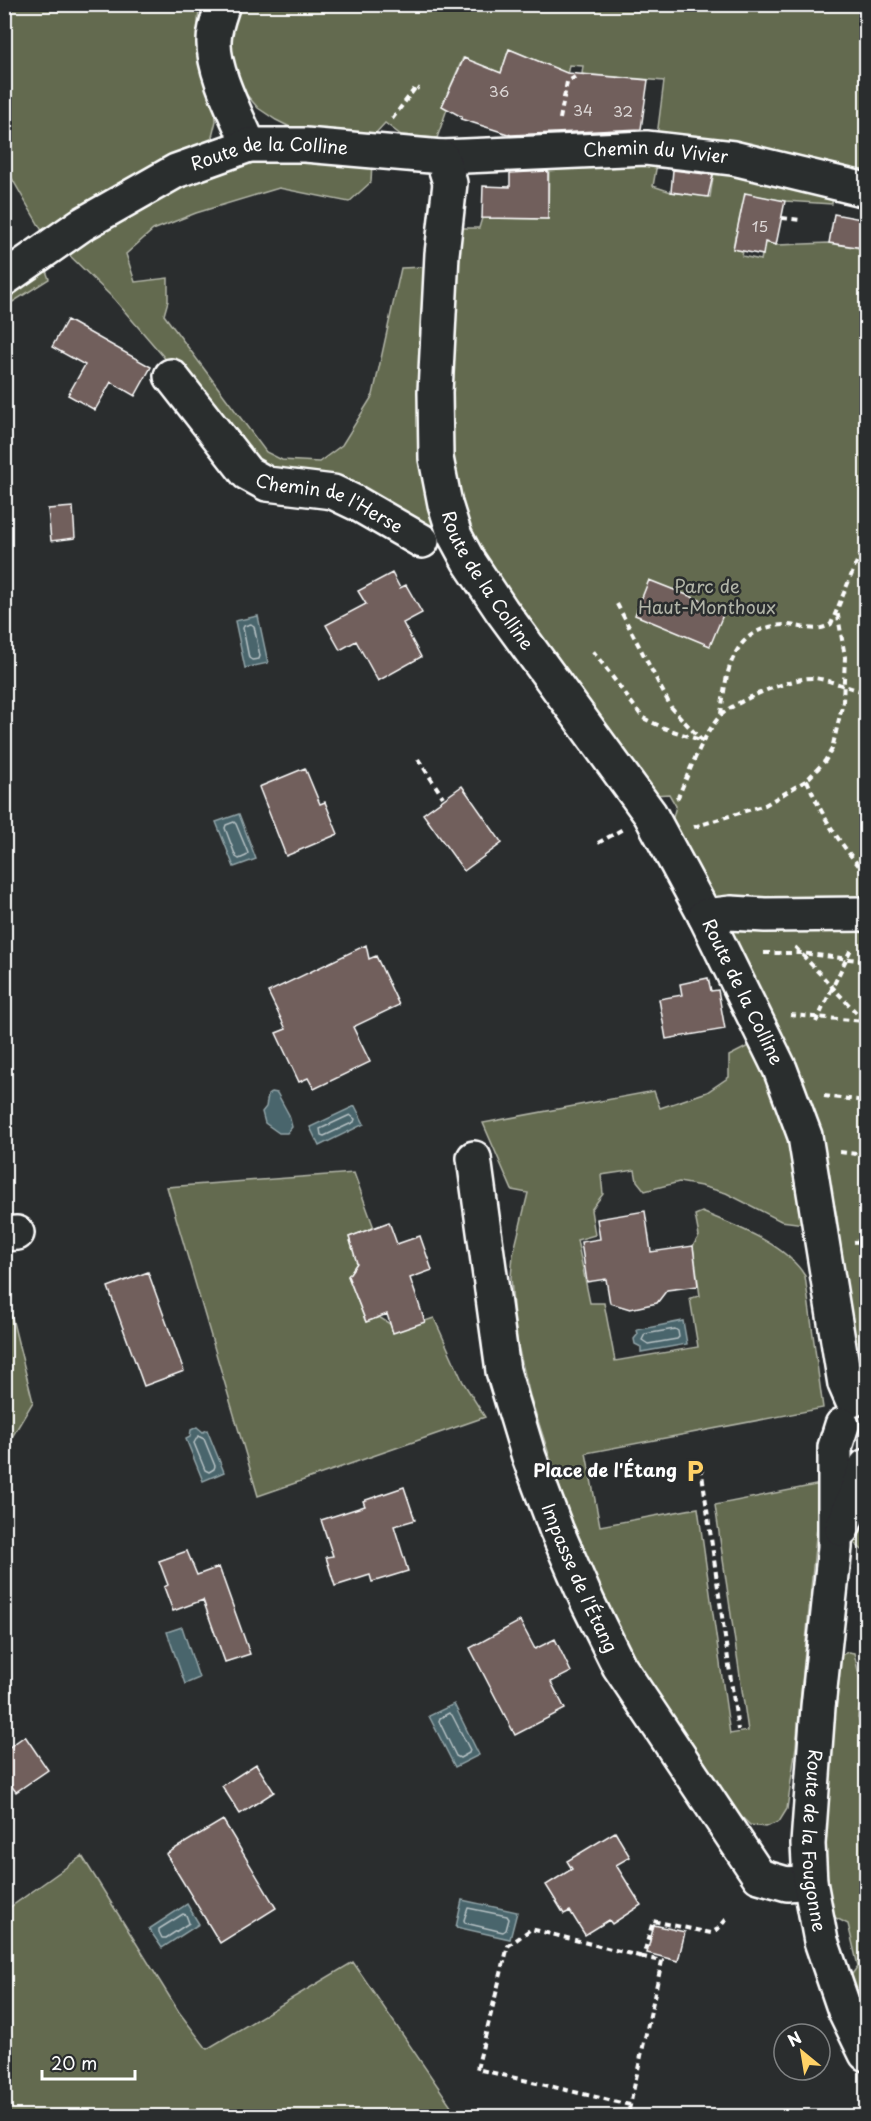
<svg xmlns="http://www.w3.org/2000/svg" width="871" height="2121" viewBox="0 0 871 2121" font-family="'Playpen Sans',sans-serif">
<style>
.green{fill:#646b50;stroke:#b2b5a8;stroke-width:1.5}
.water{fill:#48656c;stroke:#91a3a7;stroke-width:1.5}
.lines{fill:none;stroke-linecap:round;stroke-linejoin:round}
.shore{stroke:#b6c1c4;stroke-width:1.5}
.building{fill:#715f5c;stroke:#fff;stroke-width:1.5}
.minor-casing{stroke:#fff;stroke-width:38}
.path{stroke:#fff;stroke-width:4;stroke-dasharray:6 4.5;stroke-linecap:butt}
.minor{stroke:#2a2d2e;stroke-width:33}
.labels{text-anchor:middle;stroke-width:5;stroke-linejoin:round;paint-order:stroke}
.number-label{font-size:15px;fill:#dcd7d6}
.street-label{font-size:18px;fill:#fff;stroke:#2a2d2e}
.park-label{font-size:18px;fill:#b2b5a8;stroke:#2a2d2e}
.poi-label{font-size:18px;font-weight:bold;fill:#fff;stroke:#2a2d2e;text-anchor:end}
</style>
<rect width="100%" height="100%" fill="#2a2d2e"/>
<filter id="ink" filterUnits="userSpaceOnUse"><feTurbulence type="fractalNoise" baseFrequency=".0167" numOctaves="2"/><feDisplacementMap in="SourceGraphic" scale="12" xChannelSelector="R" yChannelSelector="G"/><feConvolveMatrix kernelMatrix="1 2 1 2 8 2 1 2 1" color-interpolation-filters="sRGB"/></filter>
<g filter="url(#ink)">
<path class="green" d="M4,5H202L199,10L196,45L215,99L216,121L211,141L45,236L10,175L4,126Z
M234,5H866V178L657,136L664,81L582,74L583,66L569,65L563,96L547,65L509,49L501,73L463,58L442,106L447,109L437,138L401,135L385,123L374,135L296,130L276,120L258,108L246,94L227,60Z
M658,158L653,186L671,192L710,197L715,164L833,193L832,204L785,201L746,194L738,236H735L733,249L743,251L742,256L761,260L765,242L777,245L829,243L864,249L866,234V1377L852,1352L837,1216L822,1150L672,821L676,806L669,794L653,795L500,586L471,531L458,487L440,540L429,538L251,465L163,356L114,299L66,252L181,183L253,159L372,162L371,182L349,202L279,188L196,213L153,230L126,254L135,282L168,278V301L164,315L266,452L282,460L319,462L342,445L373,395L401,268L449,266L459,228H479L482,218L548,219L549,161Z
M45,268L49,279L5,307V294Z
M756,1042L788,1123L804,1224L781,1221L726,1193L701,1186L679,1182L645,1191L637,1181L635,1170L601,1175L603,1194L591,1210L595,1235L577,1240L590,1303H604L615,1361L698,1347L690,1298L700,1296L693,1246L699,1236L695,1215L702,1212C736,1226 786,1244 805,1276L823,1408L586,1453L600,1526L698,1508L730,1734L748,1731L715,1505L821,1484L796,1746L787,1809L779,1822L765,1827L750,1825L728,1804L655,1695L607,1607L565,1504L530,1396L517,1342L513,1306L511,1277L513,1255L528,1193L512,1190L483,1123L654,1091L660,1108L707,1092L729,1077V1056Z
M354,1173L374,1228L349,1237L357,1263L348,1276L366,1322L379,1317L390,1324L393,1332L434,1318L463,1382L485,1417L258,1496L167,1187Z
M4,1286L33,1402L5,1449H4Z
M866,1502V1553L855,1544L858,1524Z
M848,1652L854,1653L861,1683L858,1718L866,1731V2019L849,1978L858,1966L848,1924L832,1916L821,1855L836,1657Z
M82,1856L179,2012L207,2049L353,1962L458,2116H5V1911Z"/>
<path class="water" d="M258,616L268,663L245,668L235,621Z
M239,814L256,859L234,867L216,822Z
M272,1092L277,1093L289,1115L292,1127L287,1133H279L265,1123L262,1112L266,1107L268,1095Z
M355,1106L364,1124L319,1146L310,1127Z
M683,1321L687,1344L641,1352V1347L635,1344L634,1339L638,1334L637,1330Z
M197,1427L203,1432L207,1430L224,1472L203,1481L186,1439L190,1437L191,1430Z
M182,1627L199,1678L185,1684L167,1632Z
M454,1704L479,1755L455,1767L429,1716Z
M462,1900L517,1912L510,1939L456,1927Z
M187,1904L199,1924L162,1948L149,1929Z"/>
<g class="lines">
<path class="shore" d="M251,624L254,626L260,656L259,659L252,660L249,658L243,628L244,626Z
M234,822L236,824L248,853L246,856L239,859L236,857L225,828L226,825Z
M350,1115L355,1119L354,1122L324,1136L321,1135L320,1129Z
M675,1329L678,1331L679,1337L677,1339L648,1344L642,1340L645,1334Z
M198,1436L204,1439L215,1466L214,1469L209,1472L205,1470L194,1443Z
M449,1713L452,1715L470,1750L469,1753L460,1758L456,1756L439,1721L440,1718Z
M468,1908L507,1916L509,1919L506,1930L503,1932L465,1923L464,1920Z
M183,1914L186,1915L189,1923L166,1938H162L159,1932V1929Z"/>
</g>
<path class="building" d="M509,49L567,73L648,80L641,129L511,135L461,119L462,117L442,106L464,58L501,73Z
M673,170L713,175L708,197L671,192Z
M548,171V219L482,218L483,186L510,187V173Z
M745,193L785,201L776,245L765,242L763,255L733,249Z
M834,214L867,220L864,248L829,243Z
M67,320L151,367L135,396L111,382L95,410L68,395L85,365L52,347Z
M73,507L75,538L51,541L48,509Z
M392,573L400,588L406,585L422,613L403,623L421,657L378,681L356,641L340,650L326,625L366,604L358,591Z
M649,580L725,610L710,646L635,615Z
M305,768L320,804L325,802L338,834L286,856L259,787Z
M462,786L502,843L464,871L423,814Z
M366,945L369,959L376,956L399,1005L353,1027L370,1062L314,1089L308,1078L299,1082L276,1033L286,1029L268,992Z
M708,978L711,991L718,990L725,1029L666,1039L659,999L682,995L680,984Z
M645,1211L651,1252L693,1246L698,1286L667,1290L657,1303L630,1309L610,1303L606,1279L587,1282L581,1242L600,1239L597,1219Z
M389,1222L397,1244L420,1236L432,1270L410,1278L425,1322L393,1333L387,1314L366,1322L348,1276L357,1263L349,1237Z
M148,1272L184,1371L144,1386L108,1287Z
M404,1487L415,1520L394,1526L408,1571L372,1582L370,1575L335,1586L326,1557L333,1556L321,1520L365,1506L363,1501Z
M187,1551L197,1575L219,1567L250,1654L225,1662L203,1600L173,1611L164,1587L168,1585L159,1561Z
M520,1621L535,1649L555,1639L571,1672L551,1682L565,1709L515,1735L470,1648Z
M25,1736L48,1770L16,1792L4,1776V1751Z
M256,1764L274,1792L240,1814L222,1786Z
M223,1820L276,1908L220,1943L166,1854Z
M615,1832L630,1857L616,1865L641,1905L612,1924L609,1920L585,1935L570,1911L564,1914L546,1885L572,1869L567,1861Z
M654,1925L685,1932L678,1961L647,1953Z"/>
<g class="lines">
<g class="minor-casing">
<g id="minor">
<path d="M223,4C219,16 214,29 214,41C213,72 237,116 249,145"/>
<path id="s1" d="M442,157L646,148L733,158L866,190"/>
<path id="s2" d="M4,279L81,225L176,171L249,145H305L442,157L450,183L442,254L435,392L436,458L445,504L455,536L468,560L502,611L650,814L705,916L780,1069L805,1136L845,1384L852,1400"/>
<path id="s3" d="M171,376L247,473L267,484L333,492L356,503L422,541"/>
<path d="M705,916L731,913L765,915L866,914"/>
<path id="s4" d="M474,1158L503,1371L529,1457L556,1529L588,1603L619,1666L759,1876L787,1884L810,1882"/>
<path d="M4,1234L17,1233"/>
<path id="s5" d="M842,1425L835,1447V1547L818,1707L808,1844L810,1882L821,1941L845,2011L866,2054"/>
<path d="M842,1529L866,1466"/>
</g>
</g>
<path class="path" d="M392,119L416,87L419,89
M560,119L567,82L575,77
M782,218L801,220
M617,604L671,707L703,742
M593,651L643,718L664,728L703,741
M721,714C726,671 732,627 785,625C802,625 815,634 831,624L858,559L866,545
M418,759L443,797
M807,780C822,817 840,844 866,874
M676,798L678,797C689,773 703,734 721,715C735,701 793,677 813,678C828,679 850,689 866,692
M694,827L765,805L807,780L825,761L832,749L843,702L845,657L837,610
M598,843L623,829
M795,947L864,1021
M764,953H801L866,961
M790,1015L864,1021L866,1019
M816,1022L852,947
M824,1096L866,1101
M840,1152L866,1155
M864,1154L866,1101
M854,1242L866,1241
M701,1467L738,1730
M630,2105L477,2069L508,1946L531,1929L643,1957
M629,2110L662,1961L643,1957L653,1921L711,1933L718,1929L729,1916"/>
<use href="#minor" class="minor"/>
</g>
</g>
<defs>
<g id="parking-bare" transform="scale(1.8)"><path d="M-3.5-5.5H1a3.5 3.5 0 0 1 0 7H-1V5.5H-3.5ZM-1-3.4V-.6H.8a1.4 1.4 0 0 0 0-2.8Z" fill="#ffd166" stroke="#2a2d2e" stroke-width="2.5" paint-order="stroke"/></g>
</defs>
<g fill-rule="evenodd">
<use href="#parking-bare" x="695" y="1471"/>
</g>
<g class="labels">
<g class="number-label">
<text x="499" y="97">36</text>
<text x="583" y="116">34</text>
<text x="623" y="117">32</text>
<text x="760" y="232">15</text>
</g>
<g class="street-label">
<text dy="6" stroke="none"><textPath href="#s1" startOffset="214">Chemin du Vivier</textPath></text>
<text dy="6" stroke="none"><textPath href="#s2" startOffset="300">Route de la Colline</textPath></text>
<text dy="6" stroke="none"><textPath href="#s3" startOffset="212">Chemin de l'Herse</textPath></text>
<text dy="6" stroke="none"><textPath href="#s2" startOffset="912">Route de la Colline</textPath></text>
<text dy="6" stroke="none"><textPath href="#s2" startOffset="1398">Route de la Colline</textPath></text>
<text dy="6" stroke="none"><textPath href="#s4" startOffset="436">Impasse de l'Étang</textPath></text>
<text dy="6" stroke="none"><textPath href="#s5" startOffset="418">Route de la Fougonne</textPath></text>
</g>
<g class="park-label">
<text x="707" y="593">Parc de<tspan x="707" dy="21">Haut-Monthoux</tspan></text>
</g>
<g class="poi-label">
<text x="677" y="1477">Place de l'Étang</text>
</g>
</g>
<rect width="871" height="2121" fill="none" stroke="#2a2d2e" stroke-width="24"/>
<rect x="12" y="12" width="847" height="2097" fill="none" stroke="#fff" stroke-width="2" filter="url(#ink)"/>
<g transform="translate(802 2052) rotate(330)"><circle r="28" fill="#2a2d2e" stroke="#7f8182" stroke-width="1.5"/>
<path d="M0-4.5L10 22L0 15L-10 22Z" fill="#ffd166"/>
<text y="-9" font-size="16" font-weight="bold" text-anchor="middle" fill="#ffffff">N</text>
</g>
<path d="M42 2070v9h93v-9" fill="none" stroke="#ffffff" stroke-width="3"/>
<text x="51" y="2070" font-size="18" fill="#ffffff" stroke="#2a2d2e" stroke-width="4.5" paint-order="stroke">20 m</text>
</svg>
